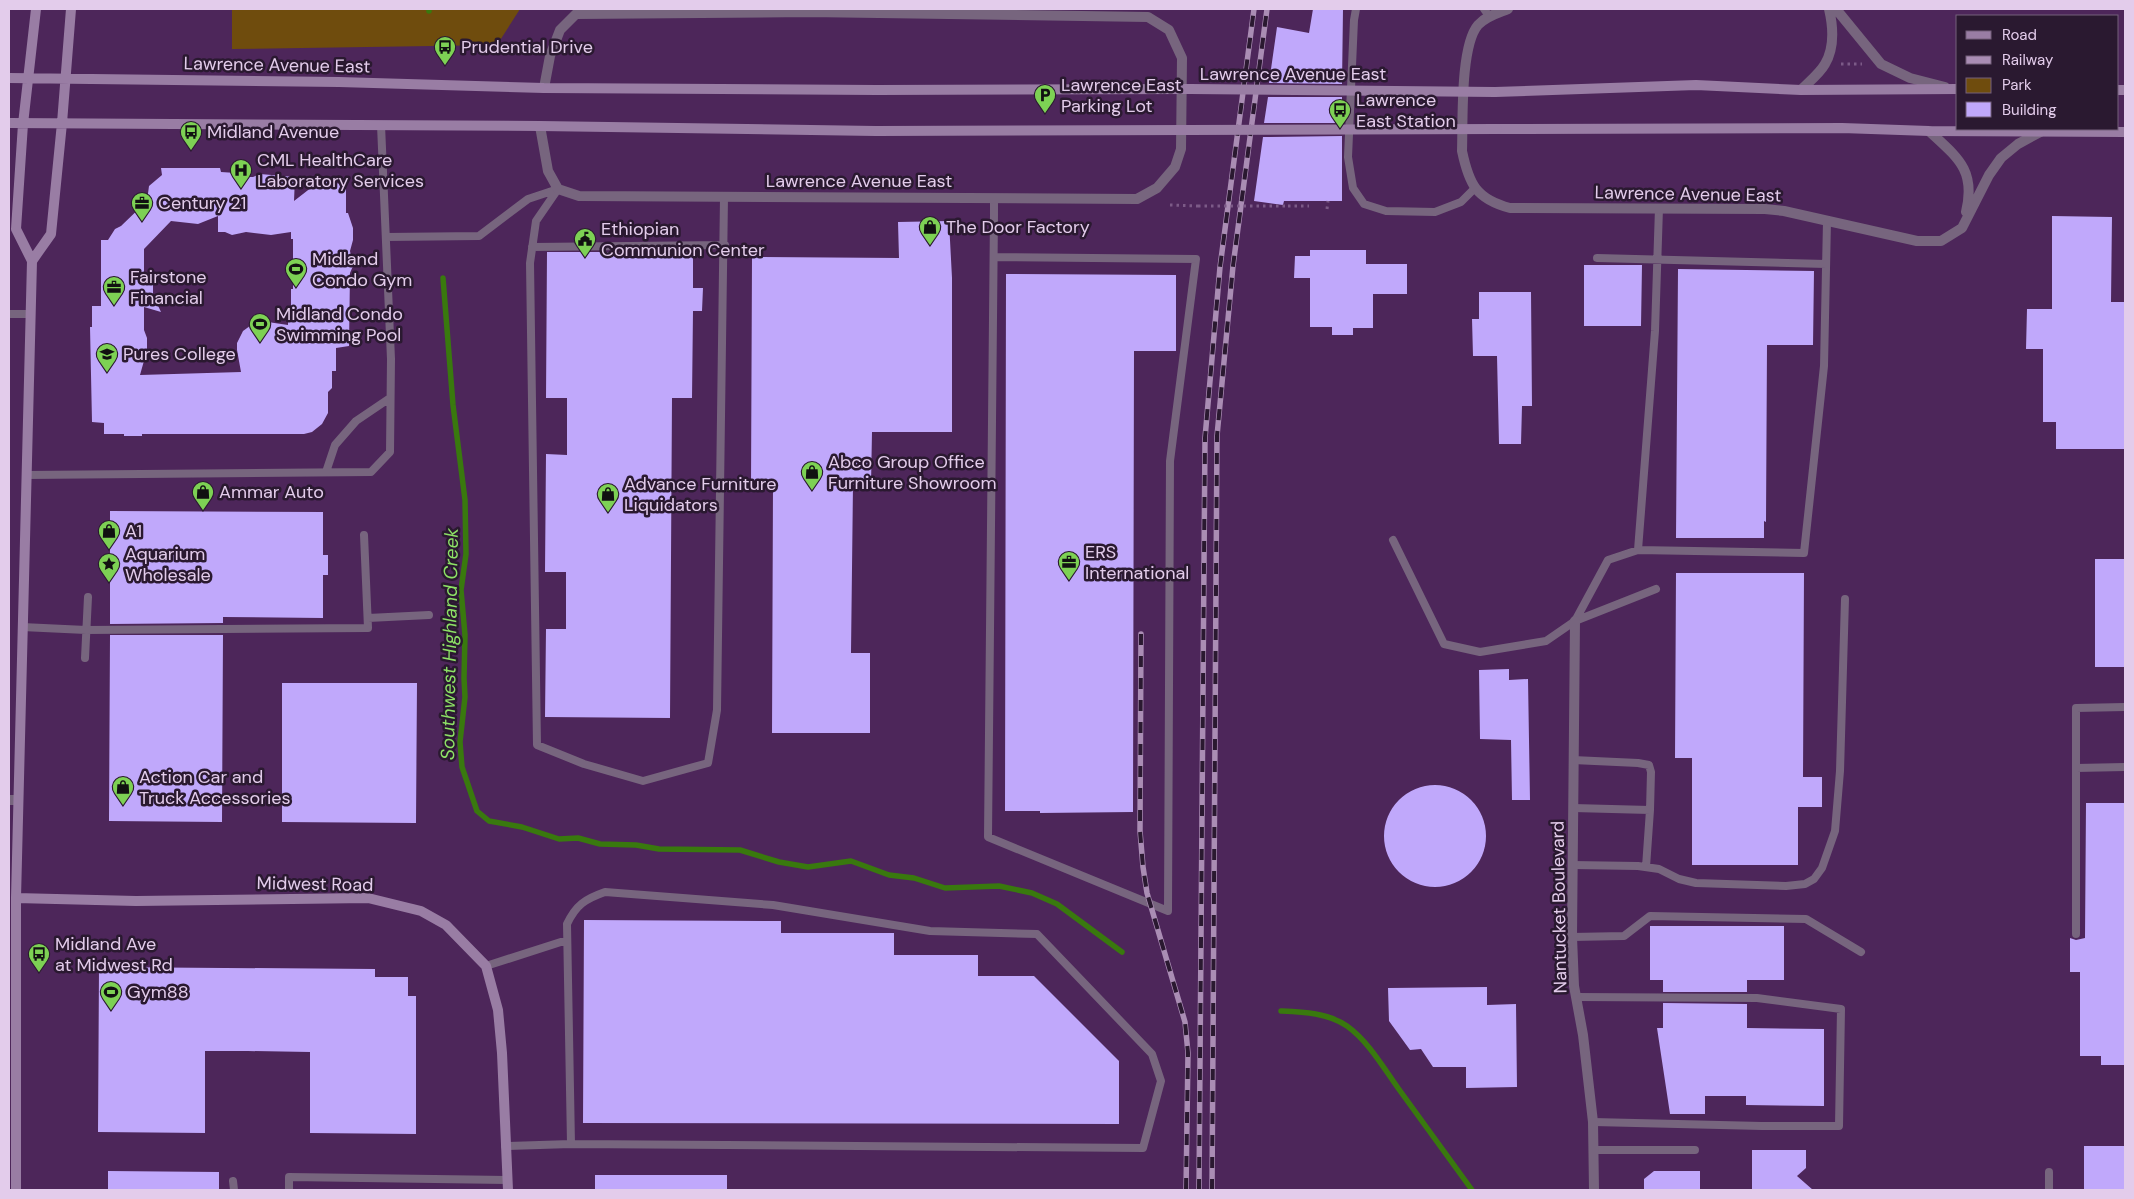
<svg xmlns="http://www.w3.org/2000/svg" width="2134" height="1199" viewBox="0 0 2134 1199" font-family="'DM Sans',sans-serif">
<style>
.green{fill:#6f4c0d}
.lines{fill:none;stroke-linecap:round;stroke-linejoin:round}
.stream{stroke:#39790e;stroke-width:5.5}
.building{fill:#c0a8fb;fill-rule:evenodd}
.path{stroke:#7c5a87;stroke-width:3;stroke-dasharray:2.5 4;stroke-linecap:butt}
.lane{stroke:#77657e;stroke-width:8}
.street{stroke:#77657e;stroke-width:10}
.secondary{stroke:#997da4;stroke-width:10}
.rail-casing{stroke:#aa8db4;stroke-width:5.5}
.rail{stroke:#2a1930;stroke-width:4;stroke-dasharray:11;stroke-linecap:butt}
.path-bridge{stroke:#7c5a87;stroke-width:3;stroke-dasharray:2.5 4;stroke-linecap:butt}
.secondary-bridge{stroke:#997da4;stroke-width:10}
.labels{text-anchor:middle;stroke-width:5;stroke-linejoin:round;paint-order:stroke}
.poi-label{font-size:18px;fill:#e3cceb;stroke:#2a1930;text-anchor:start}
.street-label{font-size:18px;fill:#e3cceb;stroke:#2a1930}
.water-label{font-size:19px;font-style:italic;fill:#8de166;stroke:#2a1930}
</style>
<rect width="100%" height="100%" fill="#4d265a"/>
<path class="green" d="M232,9H520L497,45L232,49Z"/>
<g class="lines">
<path class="stream" d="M429,11V9
M443,278L453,405L465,500L466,554L461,590L465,635L464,678L465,697L460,742L462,767L477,811L489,821L522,827L559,839L578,838L600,844L636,845L659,849L740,850L779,862L808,867L851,861L889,875L914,878L945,888L999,886L1032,893L1057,904L1122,952
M1281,1011C1303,1012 1328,1013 1347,1026C1368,1041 1383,1067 1398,1088C1423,1122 1447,1156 1472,1190"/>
</g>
<path class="building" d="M1313,9H1343L1342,84L1269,83L1277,27L1309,33Z
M1268,97H1342V123H1264Z
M1342,136V201H1284L1283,205L1254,201L1263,137Z
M161,168H220L221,172L236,173L243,177H253L260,174L295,177L294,201L321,180L346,185V213H348L353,228V240L350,251L353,266L350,273L349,346L336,348V371H332V388L328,392V413L322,424L312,432L304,434H142V436H124V434H104V423L92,422L90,327H92V306H101V240H108L115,229L121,226L147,201L149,186L162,175ZM218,216V232H225L232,235L246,232L271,235L291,232V239H293V289H291V316H288V325L261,321L254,323L243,331L237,343V350L241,372L140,375L147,350V338L144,330V307L161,312L153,295V278H144V249L171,221L198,224Z
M2052,216L2112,217L2111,302H2125V449H2056V422H2043V349H2026L2027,309H2052Z
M949,221L952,278V432H872L871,485H853L851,653H870V733H772L773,485H751L752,257L899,258L898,222Z
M1310,250H1366V264H1407V294H1373V328H1353V335H1332V327H1310V278H1294L1295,256H1310Z
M547,252H693V288H703L702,311H693L692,398H672L670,718L545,717L546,629H566V572H545L546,454L567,455V398H546Z
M1584,265H1642L1641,326H1584Z
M1678,269L1814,271L1813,345H1767L1766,522L1764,521V538H1676Z
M1006,274L1176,275V351H1134L1133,812L1040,813V811H1005Z
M1479,292H1531L1532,406H1522L1521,444H1499L1497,356H1473L1472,319H1479Z
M110,511L323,512V555H328V575H323V618L223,617V623L110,624Z
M2095,559H2125V667H2095Z
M1676,573H1804L1803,777H1822V807H1798V865H1692V758H1675Z
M110,635H223L222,822L109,821Z
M1509,669V680L1528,679L1530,800H1512L1511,740L1480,739L1479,670Z
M282,683H417L416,823L282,822Z
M1384 836a51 51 0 1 1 102 0a51 51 0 1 1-102 0Z
M2086,803H2125V1065H2101V1056H2080V972H2070V938L2076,940L2085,938Z
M584,920L781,921V933H894V955H978V976H1034L1119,1061V1124L583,1123Z
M1650,926H1784V980H1747V992H1663V980H1650Z
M99,967L375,969V977H408V996H416V1134L310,1133V1052L248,1051H205V1133L98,1132Z
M1487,987V1005L1516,1004L1517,1087L1466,1088V1067H1433L1421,1049L1410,1050L1389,1021L1388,988Z
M1663,1003L1747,1004V1028L1824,1029V1106L1746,1105V1096H1705V1114H1670L1657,1028H1663Z
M2084,1146H2125V1190H2084Z
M1752,1150H1806V1168L1797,1176L1813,1190H1752Z
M108,1171L219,1172V1190H108Z
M1654,1171H1700V1190H1644V1179Z
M595,1175H727V1190H595Z"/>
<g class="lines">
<path class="path" d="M1841,64H1862
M1170,205L1198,206
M1288,206H1309
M1327,209L1328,201"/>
<path class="lane" d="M1356,9L1354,20L1348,157L1353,188L1364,204L1386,211L1435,212L1461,202L1475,188
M1484,9L1489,16
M558,189L536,221L530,263L537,745L584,764L643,781L708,763L717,710L724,197
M1659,208L1655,331L1638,550L1804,553L1824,366L1827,221
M386,237L479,236L528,199L558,189
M532,247L725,245
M994,257L1196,259L1170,461L1168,911L988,837L994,214V198
M1597,258L1826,264
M9,314H31
M326,472L335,445L356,421L390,398
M26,475L371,472L390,452L391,359L381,125
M1393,540L1444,644L1480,652L1546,641L1575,621L1656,589
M368,618L429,615
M1575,621L1608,560L1638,550
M22,627L86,630L368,628L364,535
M85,658L88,597
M1573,760L1638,763L1649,765L1651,772L1650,810
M2076,768L2125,767
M1573,808L1650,810L1646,867
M1572,865L1638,866L1659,869L1679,879L1696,883L1786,886L1805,884L1814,879L1822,868L1835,831L1840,771L1845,599
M2076,934V708L2125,707
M1572,937L1624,936L1650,916L1806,919L1861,952
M486,966L567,940
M1576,997L1757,998L1841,1009L1839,1126H1762L1593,1122
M505,1146L571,1144L1143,1148L1161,1081L1152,1054L1037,934L930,931L773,905L605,892C585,899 576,905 567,924L571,1144
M1593,1150H1695
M2049,1172V1190
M233,1181L234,1190
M289,1190V1177L507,1180"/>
<path class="street" d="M1508,9C1498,13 1486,16 1478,25C1460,46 1463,122 1462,151C1469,184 1476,199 1510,208L1765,209L1784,211L1917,241H1941L1962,228L1989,175L2001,158L2018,144L2042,131
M1836,9L1881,64L1910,78L1945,87
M1801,90C1809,82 1820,73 1825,64C1835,47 1833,26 1829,9
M540,126L548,171L558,189L579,196L1137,199L1157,188L1175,167L1181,149L1182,58L1169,30L1148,17L809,12L576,14L560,30L550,56L544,88
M1929,131C1958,158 1976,170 1966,212
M1575,621L1572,937L1574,986L1583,1035L1593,1122L1594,1190
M9,800H18"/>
<path class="secondary" d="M9,78L339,82L544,88L877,90
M2118,90H2125
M1495,92L1696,85L1801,90L1958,89
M9,123L540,126L876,131
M1497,129L1842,128L1929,131L2125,132
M32,261L51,234L62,123L71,9
M16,898L136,901L368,898L421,911L446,925L486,966L498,1010L502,1053L508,1190
M16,1190V898L32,261L16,229L23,124L36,9"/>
<g class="rail-casing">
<path id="rail" d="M1141,634L1140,831L1143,867L1147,893L1185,1022L1188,1053L1186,1190
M1199,1190L1205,438L1220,267L1254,9
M1212,1190L1217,436L1233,266L1267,9"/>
</g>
<use href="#rail" class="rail"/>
<path class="path-bridge" d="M1198,206H1288"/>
<path class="secondary-bridge" d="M877,90L1190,89L1495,92
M876,131L1497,129"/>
</g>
<defs>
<g id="bus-pin" transform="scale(1.125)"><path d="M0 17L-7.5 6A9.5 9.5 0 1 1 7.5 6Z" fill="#7dd154" stroke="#2a1930"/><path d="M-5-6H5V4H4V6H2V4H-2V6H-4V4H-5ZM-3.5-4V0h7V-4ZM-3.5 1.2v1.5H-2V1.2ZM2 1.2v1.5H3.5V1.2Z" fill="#111"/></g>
<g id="parking-pin" transform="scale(1.125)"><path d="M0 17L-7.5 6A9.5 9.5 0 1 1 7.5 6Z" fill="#7dd154" stroke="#2a1930"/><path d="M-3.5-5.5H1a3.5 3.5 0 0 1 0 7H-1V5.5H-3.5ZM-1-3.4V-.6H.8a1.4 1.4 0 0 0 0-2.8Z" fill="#111"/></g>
<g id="hospital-pin" transform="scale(1.125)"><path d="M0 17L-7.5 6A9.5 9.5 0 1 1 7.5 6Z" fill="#7dd154" stroke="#2a1930"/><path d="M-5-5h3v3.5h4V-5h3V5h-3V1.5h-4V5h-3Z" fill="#111"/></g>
<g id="office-pin" transform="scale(1.125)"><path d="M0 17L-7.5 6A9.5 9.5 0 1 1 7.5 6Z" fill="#7dd154" stroke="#2a1930"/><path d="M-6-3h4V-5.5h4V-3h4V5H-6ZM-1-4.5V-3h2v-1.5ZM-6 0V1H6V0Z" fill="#111"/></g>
<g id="shop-pin" transform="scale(1.125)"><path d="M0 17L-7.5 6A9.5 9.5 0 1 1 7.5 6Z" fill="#7dd154" stroke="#2a1930"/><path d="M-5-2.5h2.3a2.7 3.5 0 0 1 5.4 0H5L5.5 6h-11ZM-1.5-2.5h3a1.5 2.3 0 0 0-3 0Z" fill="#111"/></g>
<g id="civic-pin" transform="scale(1.125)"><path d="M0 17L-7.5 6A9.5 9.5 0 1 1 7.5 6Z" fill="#7dd154" stroke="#2a1930"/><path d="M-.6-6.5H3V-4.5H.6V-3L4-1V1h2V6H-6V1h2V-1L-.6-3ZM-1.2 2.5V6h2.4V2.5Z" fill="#111"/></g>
<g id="stadium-pin" transform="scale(1.125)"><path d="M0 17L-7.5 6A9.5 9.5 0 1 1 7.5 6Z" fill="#7dd154" stroke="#2a1930"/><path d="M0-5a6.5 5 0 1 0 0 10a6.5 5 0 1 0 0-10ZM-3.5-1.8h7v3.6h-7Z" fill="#111"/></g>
<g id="university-pin" transform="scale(1.125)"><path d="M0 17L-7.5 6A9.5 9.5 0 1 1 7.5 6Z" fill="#7dd154" stroke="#2a1930"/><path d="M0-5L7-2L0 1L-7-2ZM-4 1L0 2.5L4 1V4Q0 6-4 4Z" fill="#111"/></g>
<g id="sight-pin" transform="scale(1.125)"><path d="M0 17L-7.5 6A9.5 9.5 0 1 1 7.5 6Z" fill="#7dd154" stroke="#2a1930"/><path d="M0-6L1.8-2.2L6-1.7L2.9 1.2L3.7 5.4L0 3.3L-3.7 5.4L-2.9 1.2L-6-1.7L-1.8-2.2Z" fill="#111"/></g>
</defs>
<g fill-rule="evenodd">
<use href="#bus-pin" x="445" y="47"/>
<use href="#parking-pin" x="1045" y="95"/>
<use href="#bus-pin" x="1340" y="110"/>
<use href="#bus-pin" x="191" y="132"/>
<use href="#hospital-pin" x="241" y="170"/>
<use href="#office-pin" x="142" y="203"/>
<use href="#shop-pin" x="930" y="227"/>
<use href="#civic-pin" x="585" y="239"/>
<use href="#stadium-pin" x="296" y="269"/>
<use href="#office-pin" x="114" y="287"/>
<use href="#stadium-pin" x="260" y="324"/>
<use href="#university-pin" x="107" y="354"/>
<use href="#shop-pin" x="812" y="472"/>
<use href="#shop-pin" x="203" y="492"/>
<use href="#shop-pin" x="608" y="494"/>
<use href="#shop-pin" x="109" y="531"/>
<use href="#office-pin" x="1069" y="562"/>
<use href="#sight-pin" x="109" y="564"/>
<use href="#shop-pin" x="123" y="787"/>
<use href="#bus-pin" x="39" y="954"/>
<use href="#stadium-pin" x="111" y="992"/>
</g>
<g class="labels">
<g class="poi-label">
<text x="461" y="53">Prudential Drive</text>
<text x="1061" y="91">Lawrence East<tspan x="1061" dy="21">Parking Lot</tspan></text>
<text x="1356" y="106">Lawrence<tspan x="1356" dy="21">East Station</tspan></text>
<text x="207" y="138">Midland Avenue</text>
<text x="257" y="166">CML HealthCare<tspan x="257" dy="21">Laboratory Services</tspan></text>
<text x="158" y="209">Century 21</text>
<text x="946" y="233">The Door Factory</text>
<text x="601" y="235">Ethiopian<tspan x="601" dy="21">Communion Center</tspan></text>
<text x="312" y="265">Midland<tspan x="312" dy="21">Condo Gym</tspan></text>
<text x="130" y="283">Fairstone<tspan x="130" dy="21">Financial</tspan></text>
<text x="276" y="320">Midland Condo<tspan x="276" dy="21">Swimming Pool</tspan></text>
<text x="123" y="360">Pures College</text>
<text x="828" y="468">Abco Group Office<tspan x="828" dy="21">Furniture Showroom</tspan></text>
<text x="624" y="490">Advance Furniture<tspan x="624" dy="21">Liquidators</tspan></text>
<text x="219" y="498">Ammar Auto</text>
<text x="125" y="537">A1</text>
<text x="1085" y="558">ERS<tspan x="1085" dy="21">International</tspan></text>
<text x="125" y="560">Aquarium<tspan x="125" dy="21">Wholesale</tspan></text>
<text x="139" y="783">Action Car and<tspan x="139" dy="21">Truck Accessories</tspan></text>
<text x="55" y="950">Midland Ave<tspan x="55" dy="21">at Midwest Rd</tspan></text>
<text x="127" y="998">Gym88</text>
</g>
<g class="street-label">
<text transform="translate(277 65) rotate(1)" y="6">Lawrence Avenue East</text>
<text x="1293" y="80">Lawrence Avenue East</text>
<text x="859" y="187">Lawrence Avenue East</text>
<text transform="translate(1688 194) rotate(1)" y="6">Lawrence Avenue East</text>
<text transform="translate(315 884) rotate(1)" y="6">Midwest Road</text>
<text transform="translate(1559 907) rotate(-91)" y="6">Nantucket Boulevard</text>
</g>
<g class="water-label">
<text transform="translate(449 644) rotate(-89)" y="7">Southwest Highland Creek</text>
</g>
</g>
<rect width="2134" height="1199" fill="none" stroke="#e3cceb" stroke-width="20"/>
<rect x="1956" y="15" width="162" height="115" fill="#2a1930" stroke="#74617b"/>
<rect x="1966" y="31" width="25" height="8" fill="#997da4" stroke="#74617b"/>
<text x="2002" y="40" font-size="15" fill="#e3cceb">Road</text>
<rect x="1966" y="56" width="25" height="8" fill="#aa8db4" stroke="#74617b"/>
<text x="2002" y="65" font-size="15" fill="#e3cceb">Railway</text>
<rect x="1966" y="78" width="25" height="15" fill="#6f4c0d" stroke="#74617b"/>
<text x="2002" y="90" font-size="15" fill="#e3cceb">Park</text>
<rect x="1966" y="102" width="25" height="15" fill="#c0a8fb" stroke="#74617b"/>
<text x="2002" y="115" font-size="15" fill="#e3cceb">Building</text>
</svg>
